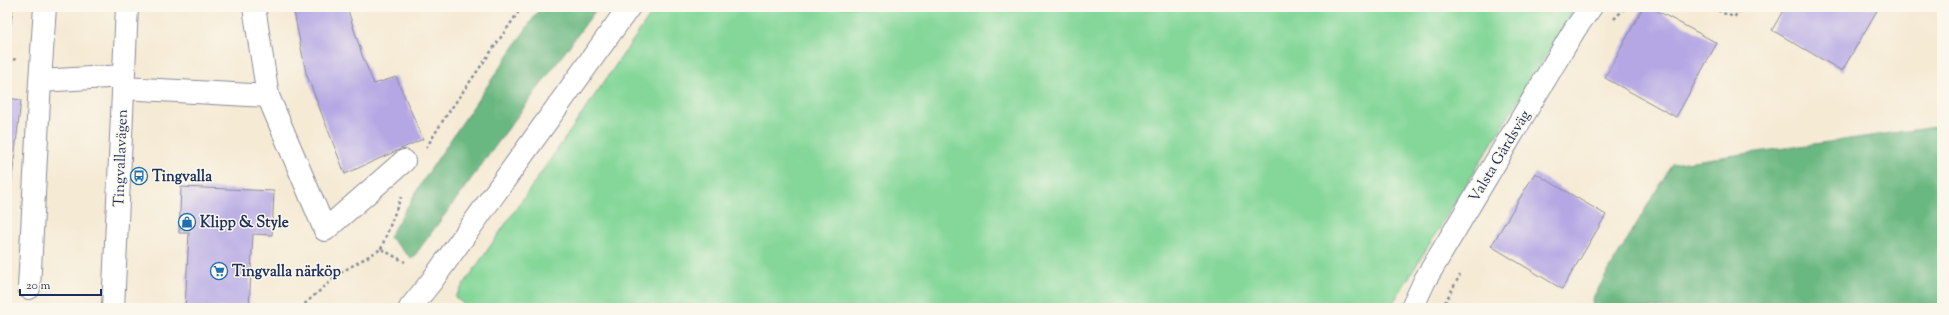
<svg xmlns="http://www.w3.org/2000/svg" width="1949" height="315" viewBox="0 0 1949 315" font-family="'Sorts Mill Goudy',serif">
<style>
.green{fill:#84d799;stroke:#50837c}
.forest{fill:#6bb881;stroke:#437470}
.building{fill:#b5a7e4}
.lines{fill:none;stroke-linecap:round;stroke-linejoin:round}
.minor-casing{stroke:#888c99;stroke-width:24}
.secondary-casing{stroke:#888c99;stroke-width:24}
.path{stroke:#888c99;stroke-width:2.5;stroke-dasharray:3 3;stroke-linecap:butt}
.minor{stroke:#fff;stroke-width:22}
.secondary{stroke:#fff;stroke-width:22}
.labels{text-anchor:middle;stroke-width:3;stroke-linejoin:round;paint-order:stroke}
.street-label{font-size:15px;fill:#1b2f5e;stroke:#fbf7ec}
.poi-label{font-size:15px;font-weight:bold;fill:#1b2f5e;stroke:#fbf7ec;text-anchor:start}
</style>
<rect width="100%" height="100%" fill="#fbf7ec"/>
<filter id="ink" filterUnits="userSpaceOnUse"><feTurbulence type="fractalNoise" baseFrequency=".025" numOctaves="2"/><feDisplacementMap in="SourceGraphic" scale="8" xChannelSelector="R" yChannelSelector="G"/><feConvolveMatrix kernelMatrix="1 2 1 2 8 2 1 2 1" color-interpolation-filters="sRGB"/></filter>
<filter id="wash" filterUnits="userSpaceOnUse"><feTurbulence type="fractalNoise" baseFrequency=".012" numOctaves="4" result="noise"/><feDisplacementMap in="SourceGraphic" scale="16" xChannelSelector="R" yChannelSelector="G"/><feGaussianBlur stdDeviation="0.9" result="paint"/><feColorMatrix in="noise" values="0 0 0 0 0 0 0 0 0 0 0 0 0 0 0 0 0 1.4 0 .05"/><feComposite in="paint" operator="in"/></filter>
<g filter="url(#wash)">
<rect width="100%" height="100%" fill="#f5ead4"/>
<path class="green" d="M656,7H1576L1393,303V308H468L455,297Z"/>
<path class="forest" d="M541,7H598L412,259L389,237L424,179Z
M1942,126V308H1593L1592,299L1672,164Z"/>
<g id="blocks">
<path class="building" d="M7,7H13L11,24L7,23Z
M293,7H347L362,55L374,84L396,77L423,139L345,174L306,73Z
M1643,7H1650L1717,43L1676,117L1605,78Z
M1785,7H1879L1842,71L1772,30Z
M7,98L21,100L8,213H7Z
M1535,173L1606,215L1562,289L1491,246Z
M181,187L274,191L272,235L253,234L249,308H185L189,233H179Z"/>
</g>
</g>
<g filter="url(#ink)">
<use href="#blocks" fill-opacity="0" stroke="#888c99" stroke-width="1"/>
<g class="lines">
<g class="minor-casing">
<path id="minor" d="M40,81L45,7
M123,88L268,96L254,7
M268,96L325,230L404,161
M29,288L40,81L124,76
M113,308L127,7
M1412,308L1425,280L1575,29L1591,7"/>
</g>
<g class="secondary-casing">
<path id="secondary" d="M410,308L431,282L629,7"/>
</g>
<path class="path" d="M1713,7L1723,13L1734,17L1744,7
M1614,19L1626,7
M7,58L17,60
M426,148L444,119L522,7
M381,249L401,197
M457,307L458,308
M300,308L340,273L381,249L405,262
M1442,308L1460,275"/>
<use href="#minor" class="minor"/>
<use href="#secondary" class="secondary"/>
</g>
</g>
<defs>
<g id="bus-ring" transform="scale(0.9)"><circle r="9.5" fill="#fbf7ec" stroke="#1f6fb2" stroke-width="1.5"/><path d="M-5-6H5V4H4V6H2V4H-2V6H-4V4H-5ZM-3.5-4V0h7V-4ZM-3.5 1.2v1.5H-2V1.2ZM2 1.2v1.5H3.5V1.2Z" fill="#1f6fb2"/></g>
<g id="shop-ring" transform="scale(0.9)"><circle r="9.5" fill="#fbf7ec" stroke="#1f6fb2" stroke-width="1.5"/><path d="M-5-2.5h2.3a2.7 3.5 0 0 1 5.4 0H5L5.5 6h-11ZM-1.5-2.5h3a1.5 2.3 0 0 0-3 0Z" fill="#1f6fb2"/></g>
<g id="supermarket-ring" transform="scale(0.9)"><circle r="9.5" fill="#fbf7ec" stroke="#1f6fb2" stroke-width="1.5"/><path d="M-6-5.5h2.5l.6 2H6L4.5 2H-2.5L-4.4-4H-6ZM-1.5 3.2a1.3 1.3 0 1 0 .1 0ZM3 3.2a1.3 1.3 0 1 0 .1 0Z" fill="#1f6fb2"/></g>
</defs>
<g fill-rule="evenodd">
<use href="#bus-ring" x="139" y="176"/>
<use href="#shop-ring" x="187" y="222"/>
<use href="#supermarket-ring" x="219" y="271"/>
</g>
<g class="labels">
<g class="street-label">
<text transform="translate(1499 156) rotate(-59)" y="5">Valsta Gårdsväg</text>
<text transform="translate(120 158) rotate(-88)" y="5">Tingvallavägen</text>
</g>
<g class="poi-label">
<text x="152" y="181">Tingvalla</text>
<text x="200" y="227">Klipp &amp; Style</text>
<text x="232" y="276">Tingvalla närköp</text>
</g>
</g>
<rect width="1949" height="315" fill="none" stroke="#fbf7ec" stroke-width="24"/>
<path d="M20 289v6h81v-6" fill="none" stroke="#1b2f5e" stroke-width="2"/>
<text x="26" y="289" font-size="12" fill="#1b2f5e" stroke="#fbf7ec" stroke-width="3" paint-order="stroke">20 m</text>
</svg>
